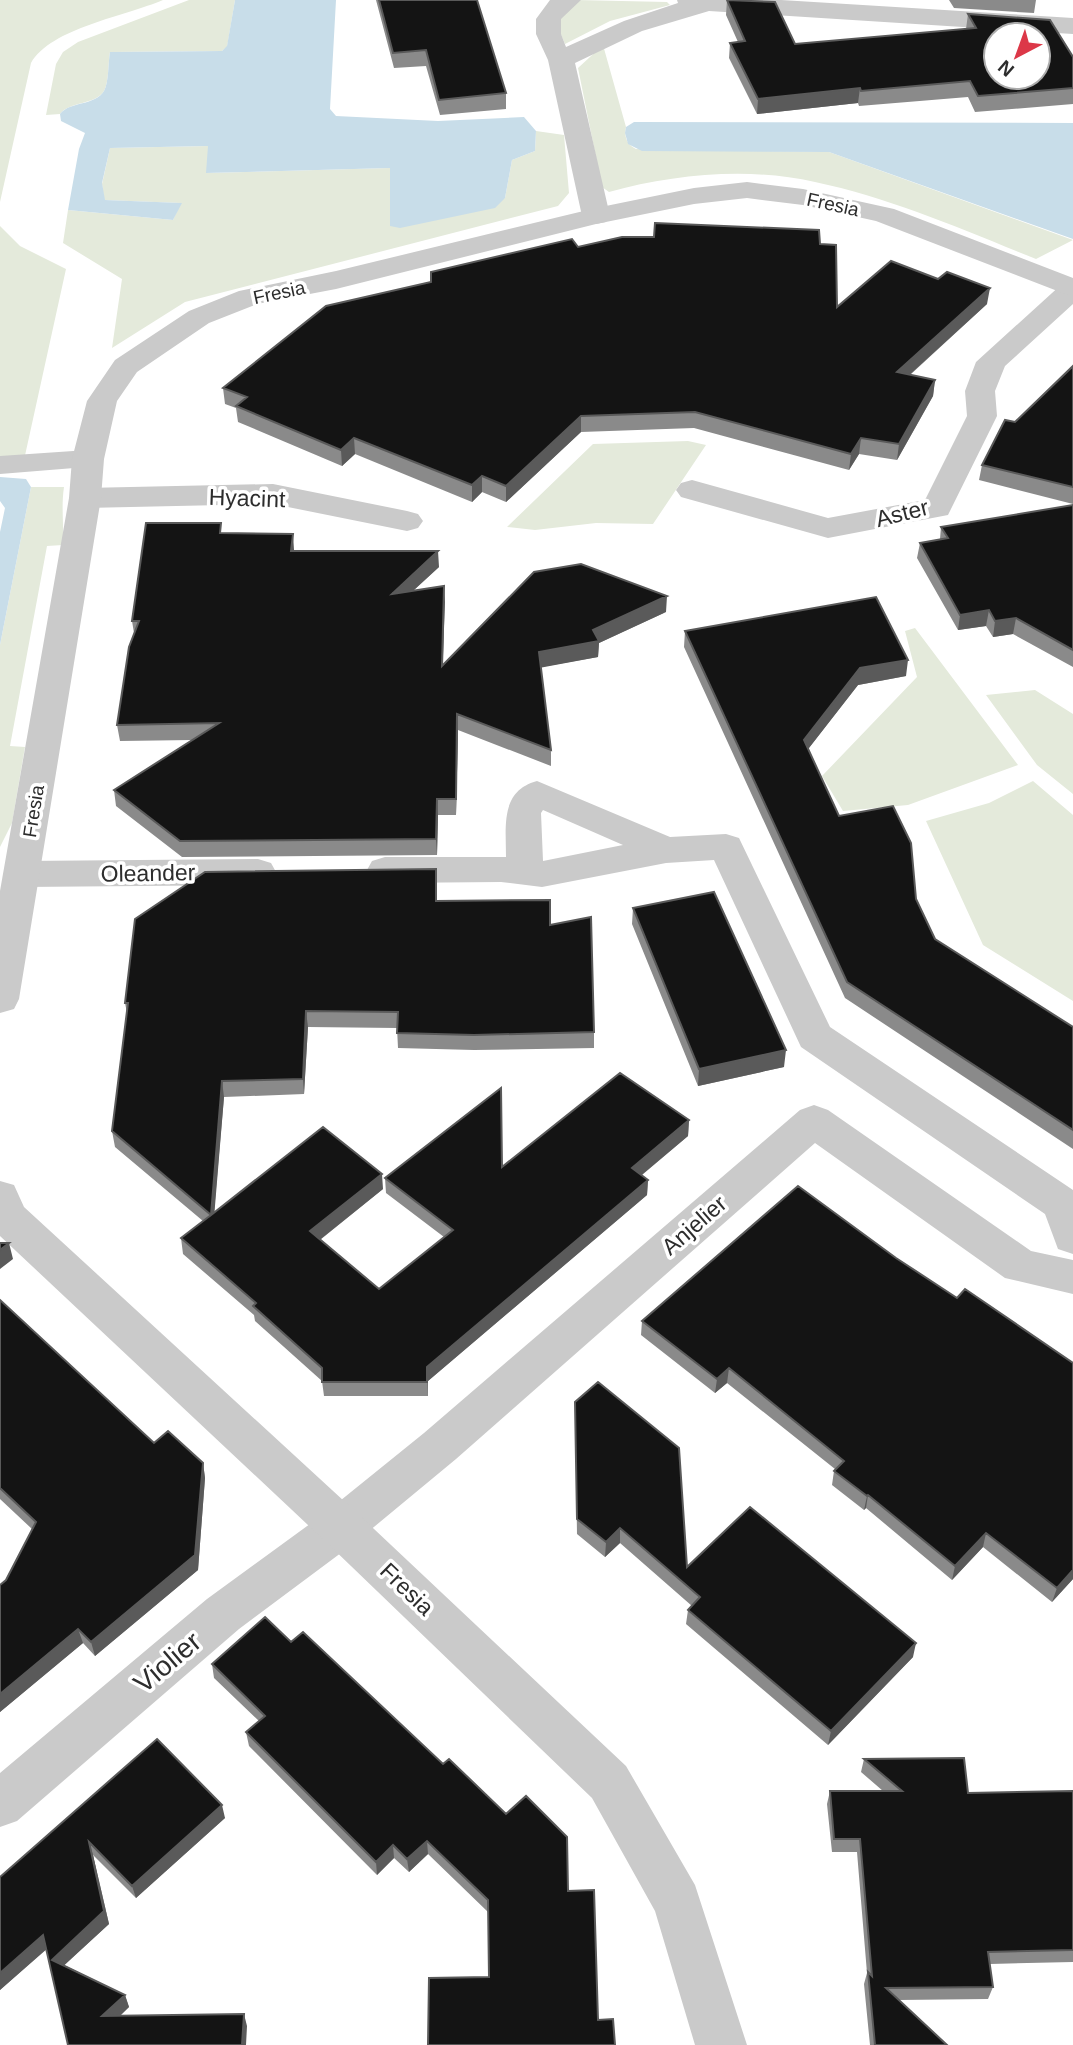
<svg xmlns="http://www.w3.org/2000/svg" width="1073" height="2045" viewBox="0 0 1073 2045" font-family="Arial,sans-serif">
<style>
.green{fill:#e4eadb}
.water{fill:#c8dde9}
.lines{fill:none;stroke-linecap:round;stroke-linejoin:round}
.minor{fill:#cacaca;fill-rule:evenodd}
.tertiary{fill:#cacaca;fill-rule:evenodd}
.wall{fill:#8a8a8a}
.shaded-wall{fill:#5a5a5a}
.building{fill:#141414;stroke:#5a5a5a;stroke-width:2;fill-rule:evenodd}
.labels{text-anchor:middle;stroke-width:7;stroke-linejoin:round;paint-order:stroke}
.far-street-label{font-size:19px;fill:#2d2d2d;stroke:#fff}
.street-label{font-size:23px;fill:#2d2d2d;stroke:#fff}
.near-street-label{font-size:28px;fill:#2d2d2d;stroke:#fff}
</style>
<rect width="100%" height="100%" fill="#fff"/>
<path class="green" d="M0,0H163C126,16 51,28 31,63L0,202Z
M189,0H235L227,47L222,51L110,52C108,63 109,82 104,91C95,105 70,101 60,114L46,115L56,64L63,52L78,42Z
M576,0L667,2L670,5L610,21L565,44L559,30L558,15Z
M603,45L626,127C624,138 627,144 636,149L829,152L1073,240L1036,259C964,230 891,198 815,182C749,167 674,174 609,192L602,187L578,68Z
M536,131L564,135L569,193L558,206L185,302L112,348L122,279L63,243L68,210L173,220L181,203L104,200L102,184L110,148L209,146L207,173L390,168V225L505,198L512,160L535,151Z
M0,226L20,246L66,269L24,460L0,462Z
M688,441L706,445L653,524L596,523L535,530L507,527L593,444Z
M31,487H64C61,507 64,525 63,545L47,546L10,746L25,747L12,823L0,847V645Z
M915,628L1018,765L908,805L843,811L822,776L917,677L905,631Z
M1035,690L1073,714V794L1037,765L986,695Z
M1033,781L1073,815V1001L983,945L926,821L989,803Z"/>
<path class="water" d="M235,0H336L330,109L336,116L438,121L524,117L536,131L535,151L512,160L505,198L495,208L400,228L390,226V168L206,173L208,146L110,148L102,183L105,200L182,203L173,220L68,210L79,149L85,133L61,121L60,114C70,101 95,106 104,91C109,82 108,63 110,52L222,51L227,46Z
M634,122L1073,123V239L829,152L642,151L628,144L625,133L626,127Z
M0,477L26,479L31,487L0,645V532L5,508L0,501Z"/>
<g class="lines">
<path class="minor" d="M550,0H581L561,19V34L566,47L624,21L678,3L677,0H781L1073,18V34L709,11L642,31L575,63L610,216L606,222L596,224L586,222L582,216L548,60L536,34V19Z
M1073,280V304L1005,366L995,391L997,416L948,515L828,538L681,497L676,490L681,483L692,480L828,518L925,500L967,416L965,391L976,362L1063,283Z
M88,450L99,452L104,459L99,466L0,474V456Z
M273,484L407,511L418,514L423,521L418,528L407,531L273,504L85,508L74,505L69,498L74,491L85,488Z
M537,781L670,837L726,834L739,838L830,1027L1073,1190V1254L1058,1249L1045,1214L801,1047L714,860L666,863L542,887L501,882L385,883L372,879L367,870L372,861L385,857H506C506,826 500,791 537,781ZM543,810L623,845L543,861L541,813Z
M258,859L271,863L276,872L271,881L258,885L23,887L10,883L5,874L10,865L23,861Z
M814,1105L828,1110L1031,1251L1073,1260V1294L1005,1278L815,1143L456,1459L357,1541L239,1629L17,1821L0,1827V1773L207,1599L325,1513L424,1433L800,1110Z"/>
<path class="tertiary" d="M747,182L803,189L894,209L1073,278V297L876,221L803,205L747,198L694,204L596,224L336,289L257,304L209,323L137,372L117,401L104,459L101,498L19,999L14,1009L0,1013V891L69,498L72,459L87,401L115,360L189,311L239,291L336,271L596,208L694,188Z
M0,1181L14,1185L24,1207L357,1513L626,1766L695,1885L747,2045H695L655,1911L592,1798L325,1541L0,1236Z"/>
</g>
<path class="wall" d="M376,0H477L506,93V109L440,115L426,66L394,68Z
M727,0L795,44L966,29L968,14L1073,57V104L975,112L968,97L859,106L858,103L757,114L729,58L730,43L738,42L726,15Z
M949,0H1036L1034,13L954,8Z
M820,244L837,307L987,304L910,375L935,380L933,396L897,460L859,454L849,470L694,428L581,432L506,502L482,492L472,502L355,454L342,466L238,422L236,408L225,404L223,388L431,282L578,247Z
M1073,366V504L979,480L982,465L1015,422Z
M1073,505V667L1013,634L993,637L986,626L958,630L917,558L920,543L940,539L941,527Z
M222,533L294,551L439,567L413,591L444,586L443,665L666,612L599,643L598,657L541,667L551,750V766L458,730L456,815H438L437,855L182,857L116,806L114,790L192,740L120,741L117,725L134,633L132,621Z
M685,631L906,676L858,685L808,749L839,816L916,899L935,939L1073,1027V1149L845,998L684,647Z
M436,869V901L550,925L594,1032V1048L474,1050L398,1048L397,1028L308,1027L304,1094L224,1097L214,1212L383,1189L320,1240L379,1289L444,1237L386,1193L385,1178L502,1167L689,1120L688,1136L642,1175L648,1180L647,1195L428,1381V1396H324L322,1381L255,1321L254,1315L183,1254L181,1238L203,1221L115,1147L112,1131L127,1013L125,1003Z
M633,908L784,1067L698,1086L632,924Z
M896,1258L957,1298L1073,1363V1579L1052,1602L983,1547L952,1580L866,1508L864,1510L832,1485L834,1471L835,1469L727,1383L715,1393L641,1335L642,1321Z
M0,1300L154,1443L203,1463L205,1478L198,1570L95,1656L83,1643L0,1712V1585L6,1580L32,1529L0,1499Z
M575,1402L687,1567L913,1657L828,1745L686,1624L688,1610L692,1606L620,1543L605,1557L577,1534Z
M291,1642L568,1891L598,2020L489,1977L488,1912L428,1854L409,1872L394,1858L377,1875L249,1746L246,1732L259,1721L214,1678L212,1664Z
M157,1739L225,1818L136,1898L93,1855L109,1924L64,1965L125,1995L129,2007L120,2016L247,2026L68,2045L46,1949L0,1990V1877Z
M864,1759L968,1793L1073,1791V1962L990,1964L993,1987L988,1999L899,2000L947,2045H870L864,1984L867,1973L857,1852H832L827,1804L830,1791H883L861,1772Z"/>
<path class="shaded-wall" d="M860,88L858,103L757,114L758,99Z
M990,288L987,304L895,388L897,372Z
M935,380L933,396L897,460L899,444Z
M581,416V432L506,502V486Z
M354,438L355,454L342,466L341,450Z
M861,438L859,454L849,470L851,454Z
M482,476V492L472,502V485Z
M293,534L294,550L292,567L291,551Z
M438,551L439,567L392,610V594Z
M444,586L445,602L442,682V666Z
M667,596L666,612L599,643L598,657L539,668V652L593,630Z
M989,610L986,626L958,630L960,615Z
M1016,618L1013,634L993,637L995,621Z
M908,660L906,676L858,685L802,757L804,740L860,668Z
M457,714L458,730L456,815V799Z
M437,799L438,815L437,855L436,839Z
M306,1011L308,1027L304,1094L303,1079Z
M786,1050L784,1067L698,1086L699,1069Z
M222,1081L224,1097L213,1230L211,1215Z
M689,1120L688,1136L632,1183V1168Z
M382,1174L383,1189L312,1246L310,1231Z
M648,1180L647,1195L428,1381V1396L427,1367Z
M9,1243L13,1259L0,1269V1250Z
M729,1368L727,1383L715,1393L717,1379Z
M203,1463L205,1478L198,1570L95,1656L91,1642Z
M868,1495L866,1508L864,1510L867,1496Z
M620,1528V1543L605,1557L606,1542Z
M986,1533L983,1547L952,1580L955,1566Z
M1073,1570V1579L1052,1602L1057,1588Z
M78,1629L83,1643L0,1712V1694Z
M916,1643L913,1657L828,1745L831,1731Z
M222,1805L225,1818L136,1898L132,1886Z
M427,1841L428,1854L409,1872L407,1859Z
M89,1842L93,1855L109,1924L57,1972L52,1960Z
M393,1845L394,1858L377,1875L376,1862Z
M43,1935L48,1948L0,1990V1973Z
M125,1995L129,2007L107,2028L102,2016Z
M244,2014L247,2026L246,2045H242Z"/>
<path class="building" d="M379,0H477L506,93L439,100L426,50L393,53Z
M727,0L775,2L795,44L976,28L968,14L1050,20L1073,57V88L978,96L970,81L861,91L860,88L758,99L730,43L745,41ZM996,35H1038V77H996Z
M655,223L819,230L820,244L836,245L837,307L891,261L938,279L947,272L990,288L897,372L935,380L899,444L861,438L851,454L695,412L581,416L506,486L482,476L472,485L354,438L341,450L236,406L247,397L223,388L326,306L431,282V272L572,239L578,247L622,237H654Z
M1073,366V487L982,465L1005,420L1015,422Z
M1073,505V650L1016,618L995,621L989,610L960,615L920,543L948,538L941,527Z
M146,523H221L220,533L293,534L291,551H438L392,594L444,586L442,666L534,572L581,564L667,596L593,630L599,641L539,652L551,750L457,714L456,799H437L436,839L180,841L114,790L219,723L117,725L129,647L139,621H132Z
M876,597L908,660L860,668L804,740L839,816L893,806L911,843L916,899L935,939L1073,1027V1130L847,982L685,631Z
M436,869V901L550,900V925L591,917L594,1032L474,1035L397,1033L398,1012L306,1011L303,1079L222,1081L211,1215L323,1127L382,1174L310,1231L379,1289L453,1230L385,1178L501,1088L502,1167L620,1073L689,1120L632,1168L648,1180L427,1367V1382H322V1368L253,1306L256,1303L181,1238L211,1215L112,1131L128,1003H125L135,919L205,872Z
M714,892L786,1050L699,1069L633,908Z
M798,1186L896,1258L957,1298L965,1289L1073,1363V1570L1057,1588L986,1533L955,1566L868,1495L867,1496L834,1471L844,1461L729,1368L717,1379L642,1321Z
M0,1243H9L0,1250Z
M0,1300L154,1443L168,1431L203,1463L195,1555L91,1642L78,1629L0,1694V1585L6,1580L36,1522L0,1488Z
M598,1382L679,1448L687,1567L750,1507L916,1643L831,1731L688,1610L700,1597L620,1528L606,1542L577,1519L575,1402Z
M265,1617L291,1642L303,1632L443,1764L449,1759L506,1814L526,1796L567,1837L568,1891L594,1890L598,2020L613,2019L615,2045H428L429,1978L489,1977L488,1900L427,1841L407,1859L393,1845L376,1862L246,1732L265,1716L212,1664Z
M157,1739L222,1805L132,1886L89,1842L104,1911L52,1960L125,1995L102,2016L244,2014L242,2045H68L43,1935L0,1973V1877Z
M964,1758L968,1793L1073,1791V1950L988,1952L993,1987L886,1988L947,2045H875L868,1972L872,1976L860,1839H834L830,1791H902L864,1759Z"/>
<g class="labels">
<g class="far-street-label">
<text transform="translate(833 204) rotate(12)" y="7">Fresia</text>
<text transform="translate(279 292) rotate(-12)" y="7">Fresia</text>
<text transform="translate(33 811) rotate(-81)" y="7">Fresia</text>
</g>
<g class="street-label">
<text transform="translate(247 498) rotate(2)" y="8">Hyacint</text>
<text transform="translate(902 513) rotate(-14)" y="8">Aster</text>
<text transform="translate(148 873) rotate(-1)" y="8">Oleander</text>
<text transform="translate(694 1225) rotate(-41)" y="8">Anjelier</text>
<text transform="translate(407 1589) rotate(44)" y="8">Fresia</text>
</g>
<g class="near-street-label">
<text transform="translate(167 1662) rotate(-40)" y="10">Violier</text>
</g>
</g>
<g transform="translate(1017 56) rotate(221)"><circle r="33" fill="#ffffff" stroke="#ababab" stroke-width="2"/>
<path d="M0-5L12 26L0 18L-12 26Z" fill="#dc3848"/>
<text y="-10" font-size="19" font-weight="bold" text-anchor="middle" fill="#2d2d2d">N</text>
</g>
</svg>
